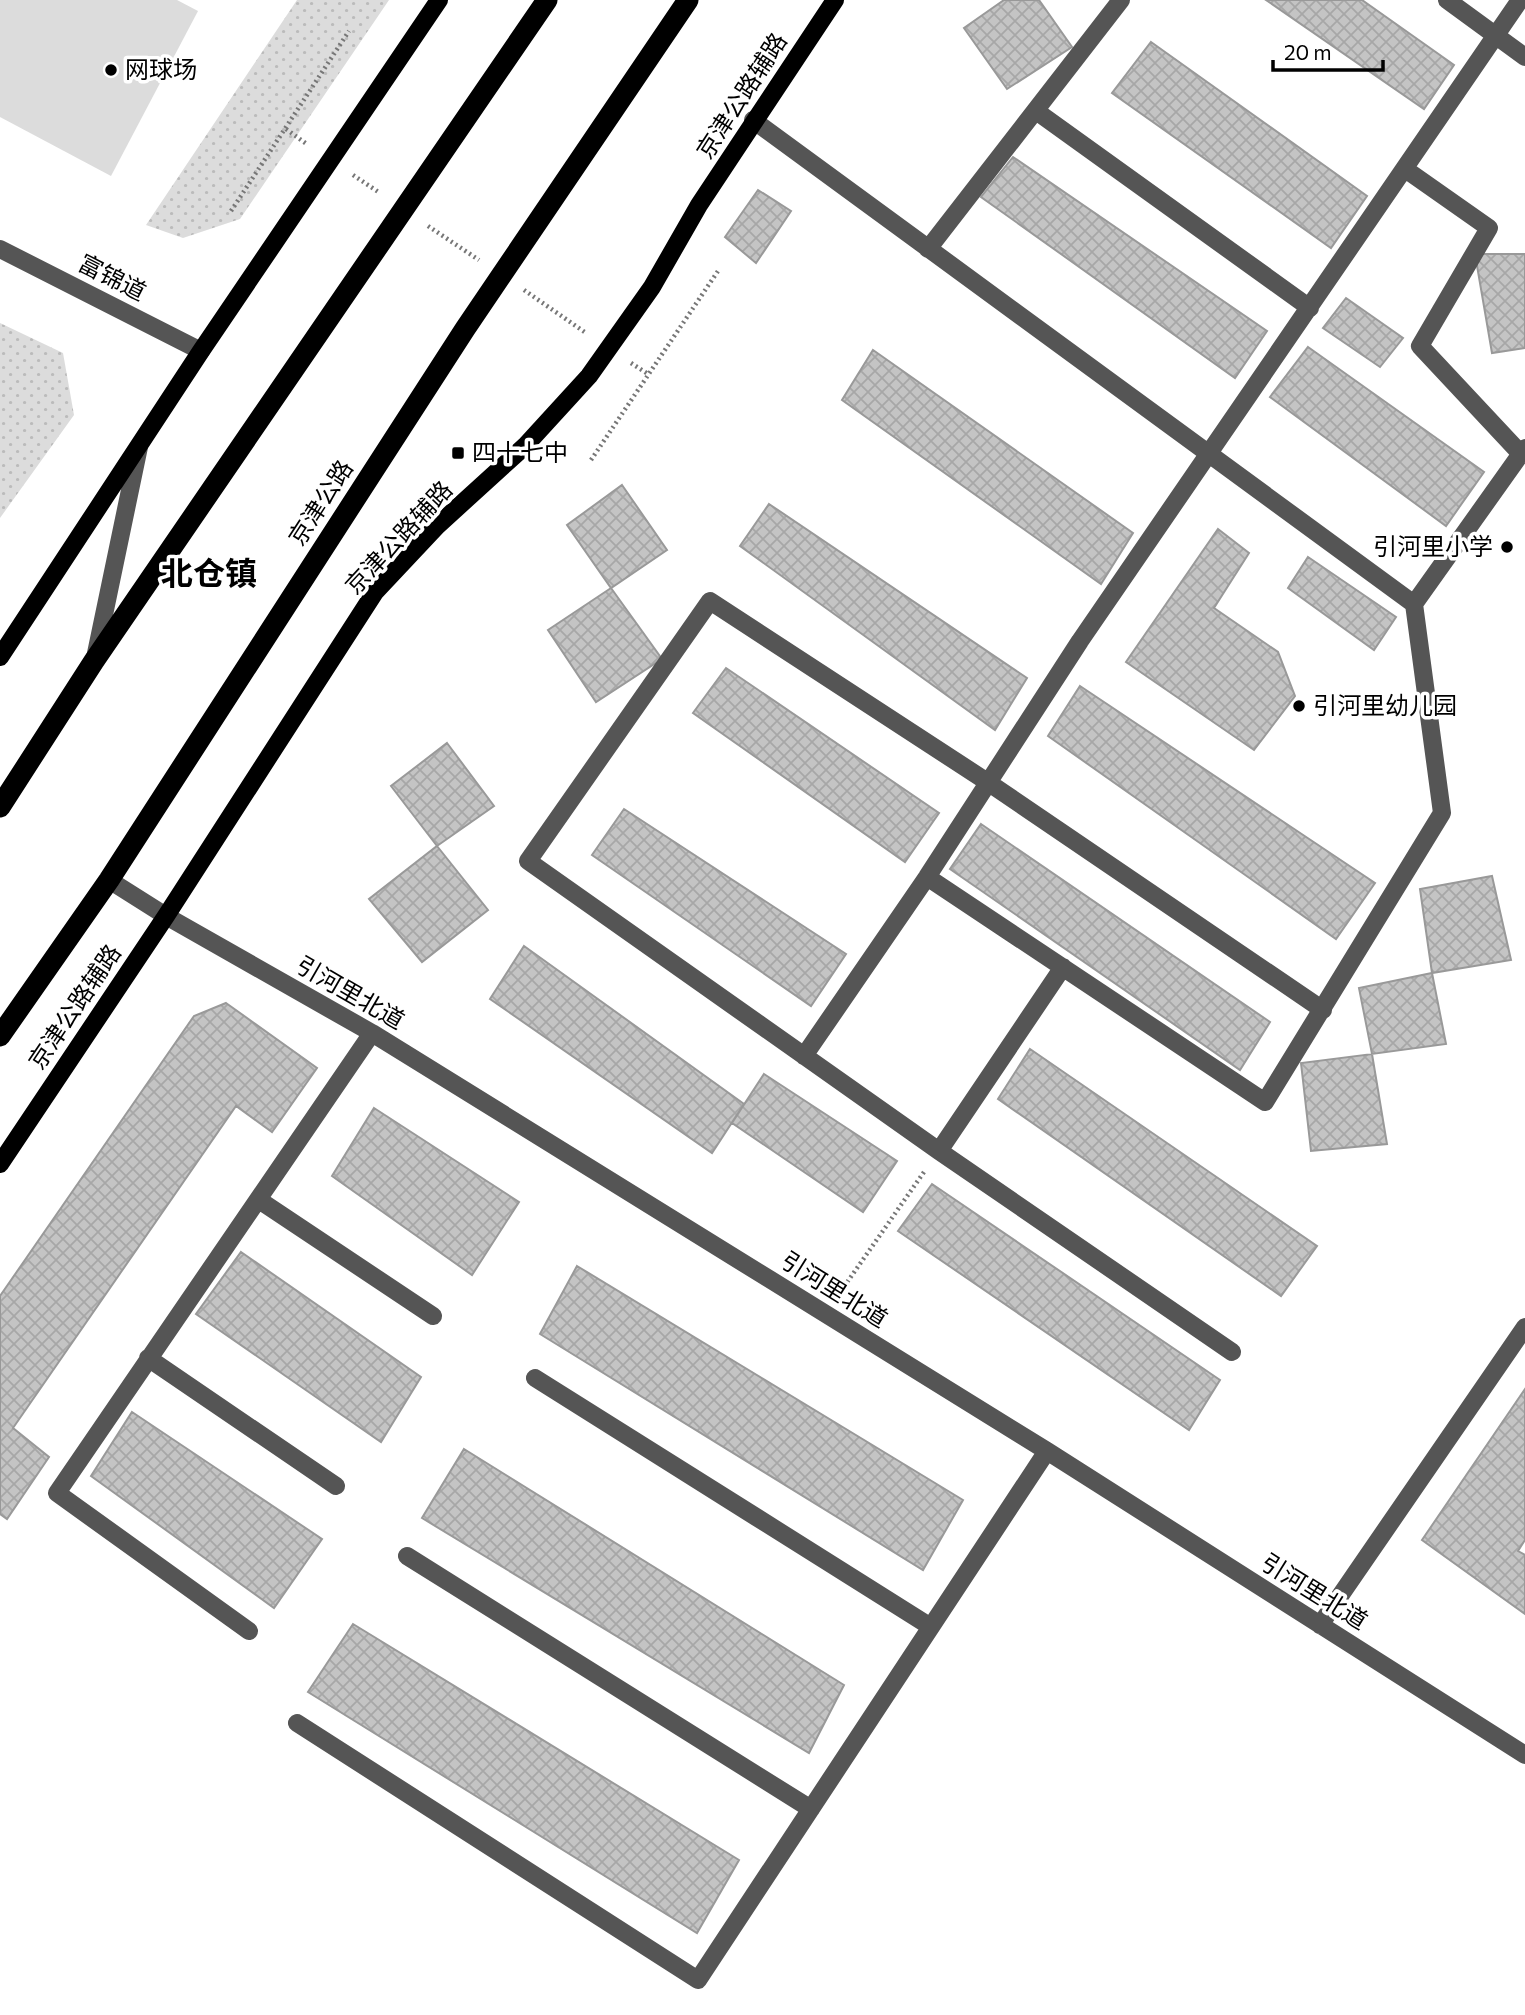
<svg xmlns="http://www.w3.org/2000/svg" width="1525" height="2015" viewBox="0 0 1525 2015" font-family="Commissioner,'Noto Sans SC',sans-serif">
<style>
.grass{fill:url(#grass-dots)}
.green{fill:#dcdcdc}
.building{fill:url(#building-cross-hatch);stroke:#999;stroke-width:2}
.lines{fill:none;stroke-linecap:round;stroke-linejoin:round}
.path{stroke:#777;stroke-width:4.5;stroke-dasharray:2 3.5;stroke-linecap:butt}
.minor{stroke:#555;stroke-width:18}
.major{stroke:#000;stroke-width:18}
.highway{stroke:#000;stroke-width:21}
.poi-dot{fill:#000;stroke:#fff;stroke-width:2.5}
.labels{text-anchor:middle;stroke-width:7;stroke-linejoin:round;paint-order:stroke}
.poi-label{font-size:24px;fill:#000;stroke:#fff;text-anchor:start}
.street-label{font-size:24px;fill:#000;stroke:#fff}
.district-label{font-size:32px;font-weight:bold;fill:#000;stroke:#fff}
</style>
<defs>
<pattern id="grass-dots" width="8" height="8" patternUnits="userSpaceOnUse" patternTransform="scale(1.75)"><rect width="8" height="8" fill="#dcdcdc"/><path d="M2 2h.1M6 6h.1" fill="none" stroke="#bbb" stroke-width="1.8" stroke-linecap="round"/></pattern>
<pattern id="building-cross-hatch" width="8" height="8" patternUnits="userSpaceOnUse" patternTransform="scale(1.75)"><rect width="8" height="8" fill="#c4c4c4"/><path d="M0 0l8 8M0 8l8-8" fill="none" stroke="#a7a7a7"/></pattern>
</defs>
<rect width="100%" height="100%" fill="#fff"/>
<path class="grass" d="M297,0H389L240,219L183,238L146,225Z
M0,323L63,353L74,415L0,518Z"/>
<path class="green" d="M0,0H177L198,11L111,176L0,117Z"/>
<path class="building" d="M1004,0H1039L1072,47L1007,89L964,28Z
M1266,0H1362L1454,65L1424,109Z
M1151,42L1367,196L1331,248L1112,93Z
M1013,157L1267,331L1235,378L981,197Z
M758,190L791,211L756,263L725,237Z
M1475,254H1525V348L1492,353Z
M1346,298L1403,338L1380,367L1323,328Z
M1308,347L1484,472L1446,526L1270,397Z
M873,350L1133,533L1101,584L842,400Z
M622,485L667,550L611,588L567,525Z
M769,504L1027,678L995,730L740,546Z
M1218,529L1249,553L1214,608L1278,652L1295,696L1254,750L1126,662Z
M1308,557L1396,617L1374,650L1288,588Z
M611,588L662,659L596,702L548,630Z
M726,668L939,813L905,862L693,713Z
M1080,686L1375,883L1336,939L1048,736Z
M447,743L494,806L437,846L391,786Z
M624,809L846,954L811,1006L592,855Z
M981,824L1270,1022L1240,1070L950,869Z
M437,846L488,910L422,962L369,899Z
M1492,876L1511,960L1432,973L1420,889Z
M524,946L744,1104L712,1153L490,999Z
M1432,973L1446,1044L1372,1054L1359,988Z
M226,1003L317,1068L272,1132L236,1106L13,1428L49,1457L7,1519L0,1514V1296L194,1016Z
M1030,1049L1317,1246L1281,1296L998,1099Z
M1372,1054L1387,1144L1311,1151L1301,1063Z
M764,1074L897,1161L863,1212L732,1123Z
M374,1108L519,1202L472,1275L332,1176Z
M932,1184L1220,1380L1189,1430L898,1231Z
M241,1252L421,1377L381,1442L196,1314Z
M577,1266L963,1500L923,1570L540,1334Z
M1525,1389V1540L1518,1551L1525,1555V1614L1422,1540Z
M132,1412L322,1539L274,1608L91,1476Z
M464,1449L844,1685L809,1753L422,1518Z
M353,1624L739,1860L697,1933L308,1692Z"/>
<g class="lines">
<path class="path" d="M286,129L308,145
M353,175L380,193
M231,211L349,31
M428,226L479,260
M524,290L586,333
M631,363L648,374
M591,460L718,271
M841,1291L924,1172"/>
<path class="minor" d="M1447,0L1525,57
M1036,111L1310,308
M753,120L1414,604
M1405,169L1489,228L1420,346L1521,454
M0,249L201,351
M928,249L1121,0
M95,658L139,447
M927,877L1265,1102L1442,813L1414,604L1525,448
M109,880L166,916L372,1033L1047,1451L1525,1755
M804,1056L927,877L1080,641L1520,0
M939,1151L1063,967
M259,1200L433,1316
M1232,1352L939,1151L528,861L710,601L989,783L1323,1010
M148,1358L336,1486
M535,1378L931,1627
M407,1556L811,1809
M1320,1625L1525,1327
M249,1631L57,1493L372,1033
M297,1723L698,1980L1047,1451"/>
<path class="major" d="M0,657L201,351L439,0
M0,1164L166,916L375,592L437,526L525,446L589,376L652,287L699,205L835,0"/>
<path class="highway" d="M0,807L94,661L547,0
M0,1036L109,880L465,329L688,0"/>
</g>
<g class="poi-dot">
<circle cx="111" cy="70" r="7"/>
<rect x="451" y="446" width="14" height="14" rx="3.5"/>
<circle cx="1507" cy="547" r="7"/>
<circle cx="1299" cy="706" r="7"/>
</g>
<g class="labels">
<g class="poi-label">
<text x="125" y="78">网球场</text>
<text x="472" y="461">四十七中</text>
<text x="1493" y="555" text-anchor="end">引河里小学</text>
<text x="1313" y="714">引河里幼儿园</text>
</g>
<g class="street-label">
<text transform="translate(742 96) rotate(-57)" y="8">京津公路辅路</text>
<text transform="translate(112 278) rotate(27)" y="8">富锦道</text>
<text transform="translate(321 503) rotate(-57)" y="8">京津公路</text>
<text transform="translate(399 538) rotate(-47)" y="8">京津公路辅路</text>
<text transform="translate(350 993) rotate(30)" y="8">引河里北道</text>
<text transform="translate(75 1007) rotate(-56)" y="8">京津公路辅路</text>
<text transform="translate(834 1290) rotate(32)" y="8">引河里北道</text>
<text transform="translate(1314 1592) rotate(32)" y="8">引河里北道</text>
</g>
<g class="district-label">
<text x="209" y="585">北仓镇</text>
</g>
</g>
<path d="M1273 60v10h110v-10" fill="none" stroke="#000000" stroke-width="3.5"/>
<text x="1284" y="60" font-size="21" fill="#000000" stroke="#ffffff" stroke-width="5" paint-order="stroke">20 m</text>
</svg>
